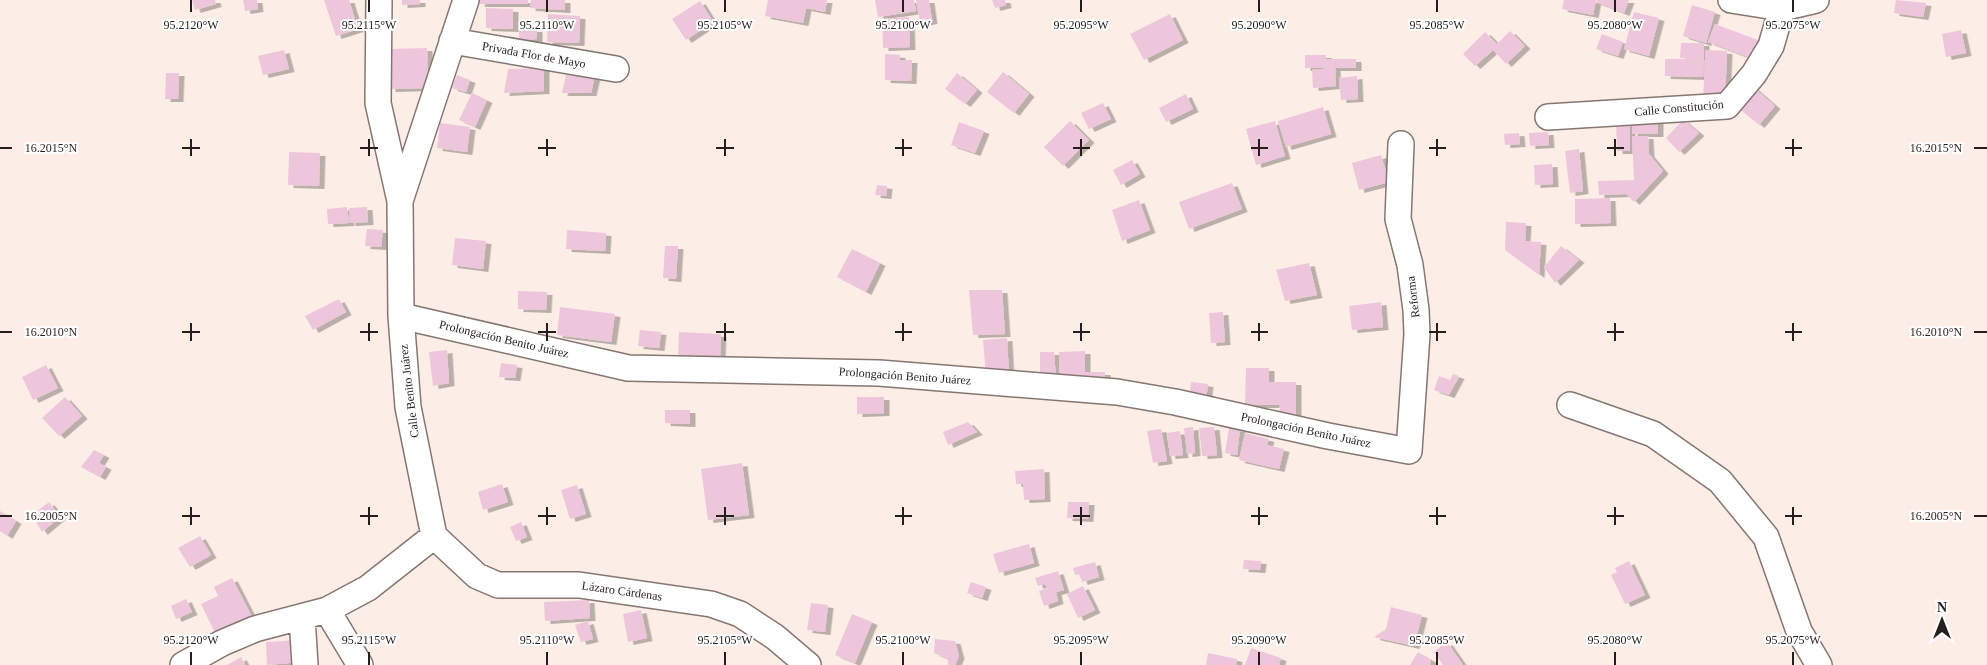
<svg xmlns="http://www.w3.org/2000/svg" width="1987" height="665" viewBox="0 0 1987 665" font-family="'Times New Roman',serif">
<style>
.building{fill:#eec6db;filter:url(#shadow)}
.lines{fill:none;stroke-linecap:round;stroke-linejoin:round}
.street-casing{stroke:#847771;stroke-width:28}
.street{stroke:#fff;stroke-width:25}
.ticks{fill:none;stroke:#241e1c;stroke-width:2}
.labels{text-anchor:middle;stroke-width:4;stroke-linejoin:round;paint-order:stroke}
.street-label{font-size:12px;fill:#241e1c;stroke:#fefefe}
.ticks-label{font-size:12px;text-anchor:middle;fill:#241e1c;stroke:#fefefe;stroke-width:4;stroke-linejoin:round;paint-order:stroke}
</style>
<defs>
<filter id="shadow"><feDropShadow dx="5.5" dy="3" stdDeviation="0" flood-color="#0004"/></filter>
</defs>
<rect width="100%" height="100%" fill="#fdede7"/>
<path class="building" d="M192,0H215L216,4L195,10Z
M243,0H257L258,9L245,11Z
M324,0H349L358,29L336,36Z
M402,0H420V4L402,5Z
M480,0H528V4H479Z
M531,0H565V10L530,8Z
M768,0H827L825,12L806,8L803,23L765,16Z
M875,0H914L916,11L878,17Z
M916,0H929L932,21L920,23Z
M992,0H1005L1006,5L995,8Z
M1564,0H1596L1593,15L1562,9Z
M1597,0H1629L1624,13L1596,2Z
M1896,0L1926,3L1923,17L1894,13Z
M700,1L713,22L686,40L672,19Z
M1692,5L1715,12L1706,43L1683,36Z
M486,8L513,9V29L486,28Z
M1634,12L1659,18L1649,56L1624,49Z
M548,14L580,16L579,43L547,42Z
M1170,14L1183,40L1144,60L1130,34Z
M909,17L910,47L883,48L882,19Z
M1715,24L1766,43L1758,61L1708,42Z
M519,29H537V39L519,40Z
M1961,30L1966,53L1946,57L1942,34Z
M1510,31L1525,46L1506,64L1493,50L1475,66L1463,54L1485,32L1497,44Z
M1602,34L1623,42L1618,56L1596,49Z
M1681,43H1704V59L1680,58Z
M427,48L428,88L390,89L389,49Z
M284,50L289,69L263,75L258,56Z
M1705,50L1727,51L1725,100L1703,99L1705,60H1708L1705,59Z
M885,54L900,55V60H912L911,81L885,80Z
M1305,55H1326V59H1356V68H1335L1336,86L1313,88L1312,70L1333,68H1305Z
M1665,59H1704L1703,77L1665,76Z
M544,68V91L504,93L508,69Z
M1003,72L1029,94L1014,113L987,92Z
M166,73H179L178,99H165Z
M957,73L977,90L965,104L945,89Z
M457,75L470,80L466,92L452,88Z
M566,75L595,76L591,93H562Z
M1357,76L1358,99L1341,100L1339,78Z
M1752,86L1775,106L1759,125L1736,106Z
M472,93L487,100L475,127L459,120Z
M1186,94L1193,109L1166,122L1159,108Z
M1103,103L1111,119L1089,129L1081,113Z
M1323,107L1331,134L1286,147L1278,121Z
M1632,120H1658V134H1632Z
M1683,120L1699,133L1679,152L1666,138Z
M1070,121L1089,140L1063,166L1044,147Z
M1275,121L1285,156L1256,165L1246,129Z
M959,122L984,131L975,153L951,145Z
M1616,122H1630V151H1617Z
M440,123L470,127L467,152L437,148Z
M1548,132L1549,145L1530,146L1529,133Z
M1519,133L1520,144L1505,145L1504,134Z
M1632,136H1648L1649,154L1663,171L1634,202L1626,194L1599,195L1598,181L1634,180Z
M1579,149L1583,191L1570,193L1565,151Z
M289,152L320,153L319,186L288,185Z
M1381,155L1389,182L1359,190L1352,163Z
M1132,160L1140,174L1121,185L1113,170Z
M1552,164L1553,184L1535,185L1534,165Z
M1232,183L1242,209L1189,229L1179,202Z
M877,185L887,186L886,196L875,195Z
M1610,198L1611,223L1575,224V199Z
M1139,200L1150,230L1122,241L1112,210Z
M347,207L349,223L328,224L327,209Z
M367,207L368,222L350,223L349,208Z
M1506,222L1526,223L1525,241L1541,242L1539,275L1505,250Z
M367,229L383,230L381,247L365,246Z
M567,230L606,233L605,251L566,249Z
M455,238L486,241L483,269L452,265Z
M665,246H678L676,279L663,278Z
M1561,246L1579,260L1555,283L1544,267Z
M852,249L880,263L866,292L837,277Z
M1309,263L1317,295L1285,301L1276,270Z
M969,290H1002L1005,334L973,335Z
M518,291L547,292L546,310L518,309Z
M339,299L346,312L313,330L305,316Z
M1381,302L1383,327L1352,330L1349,306Z
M560,307L615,314L611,342L557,335Z
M1223,312L1225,342L1211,343L1209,313Z
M640,330L661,332L659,348L638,346Z
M679,332L721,334L720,358L678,355Z
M1007,338L1009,375L986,377L983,340Z
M447,350L449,383L433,386L429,352Z
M1085,351V372H1105V383L1059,378V352Z
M1040,352H1054L1056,379L1040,378Z
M501,363L517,365L515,378L499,377Z
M46,365L58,388L33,400L22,377Z
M1246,368H1269V382H1296V422L1279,421L1280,405H1245Z
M1453,374L1459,376L1449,395L1434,390L1439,376L1450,380Z
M1191,382L1208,384L1206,400L1189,398Z
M65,397L82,416L59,436L42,418Z
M857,397H884V413L857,414Z
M665,410H690V424L665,423Z
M968,422L977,432L948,445L943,432Z
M1193,427L1195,453L1187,454L1184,428Z
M1214,427L1217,455L1202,456L1199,428Z
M1229,428L1240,429L1237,455L1225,453Z
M1161,429L1167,461L1153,463L1147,431Z
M1180,431L1183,455L1170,456L1167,433Z
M1245,433L1269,439L1267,445L1284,449L1279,469L1239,460Z
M94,450L104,455L99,463L106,467L100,477L81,467Z
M742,463L749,515L708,520L701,469Z
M1044,469L1045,499L1024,500L1023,484H1016L1015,471Z
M502,484L508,502L483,510L478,492Z
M577,485L586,514L570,519L561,490Z
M49,502L60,517L42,532L32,515Z
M1068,502H1089L1088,519L1067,518Z
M0,511L16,521L7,536L0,531Z
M521,522L527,537L516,541L510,527Z
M200,536L211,555L190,567L178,548Z
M1029,544L1034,563L999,573L993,554Z
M1244,560L1261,561L1260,570L1243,569Z
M1629,561L1645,595L1625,604L1611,575L1617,572L1615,568Z
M1095,562L1099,577L1082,582L1080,574L1075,575L1073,568Z
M1058,571L1064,590L1056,592L1058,601L1044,606L1039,591L1047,588L1045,584L1038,586L1035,578Z
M232,578L252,617L216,635L201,604L218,596L214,587Z
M971,582L986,587L982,598L967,593Z
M1083,586L1095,610L1078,618L1067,594Z
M186,599L192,612L176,619L171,606Z
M589,600L590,618L545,621L544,602Z
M811,603L828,605L825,632L807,630Z
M1391,607L1422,615L1414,646L1374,637L1386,629Z
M641,610L647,638L628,642L623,614Z
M852,614L872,622L855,663L835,655Z
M588,621L593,639L581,642L575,625Z
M935,639L955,641L959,656L955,665H948V659L934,653Z
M299,640L300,662L267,665L266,642Z
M1447,642L1463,665H1443L1434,652Z
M1251,648L1281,658L1279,665H1245Z
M1418,652L1431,660L1430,665H1410Z
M1208,653L1237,659L1236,665H1206Z
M241,657L245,664L243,665H227Z"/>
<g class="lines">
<g class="street-casing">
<path id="street" d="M379,0L378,103L400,201
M1731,0L1782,8L1816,0
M452,41L616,69
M1548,117L1727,106L1754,74L1771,46L1782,8
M401,316L628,368L879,373L1117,392L1175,402L1328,436L1409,451L1417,334L1416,310L1410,265L1398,219L1401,144
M1570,405L1653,434L1720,481L1766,537L1799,631L1819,665
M434,536L408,407L401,316L400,201L466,0
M434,536L477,576L498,585H579L711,604L740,614L775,637L808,665
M327,610L360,665
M302,617L305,665
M183,665L222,643L255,629L327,610L368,588L434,536"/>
</g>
<use href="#street" class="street"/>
</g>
<path class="ticks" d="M191,0V12M369,0V12M547,0V12M725,0V12M903,0V12M1081,0V12M1259,0V12M1437,0V12M1615,0V12M1793,0V12M191,139V156M369,139V156M547,139V156M725,139V156M903,139V156M1081,139V156M1259,139V156M1437,139V156M1615,139V156M1793,139V156M0,148H12M182,148H200M360,148H378M538,148H556M716,148H734M895,148H912M1073,148H1090M1251,148H1268M1429,148H1446M1607,148H1624M1785,148H1802M1974,148H1987M191,323V341M369,323V341M547,323V341M725,323V341M903,323V341M1081,323V341M1259,323V341M1437,323V341M1615,323V341M1793,323V341M0,332H12M182,332H200M360,332H378M538,332H556M716,332H734M895,332H912M1073,332H1090M1251,332H1268M1429,332H1446M1607,332H1624M1785,332H1802M1974,332H1987M191,507V525M369,507V525M547,507V525M725,507V525M903,507V525M1081,507V525M1259,507V525M1437,507V525M1615,507V525M1793,507V525M0,516H12M182,516H200M360,516H378M538,516H556M716,516H734M895,516H912M1073,516H1090M1251,516H1268M1429,516H1446M1607,516H1624M1785,516H1802M1974,516H1987M191,652V665M369,652V665M547,652V665M725,652V665M903,652V665M1081,652V665M1259,652V665M1437,652V665M1615,652V665M1793,652V665"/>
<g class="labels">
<g class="street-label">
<text transform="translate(534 55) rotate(10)" y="4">Privada Flor de Mayo</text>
<text transform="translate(1679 108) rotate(-5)" y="4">Calle Constitución</text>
<text transform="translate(1413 297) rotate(-97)" y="4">Reforma</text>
<text transform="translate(504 339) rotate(13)" y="4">Prolongación Benito Juárez</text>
<text transform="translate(905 376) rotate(4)" y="4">Prolongación Benito Juárez</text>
<text transform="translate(409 391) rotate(-97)" y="4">Calle Benito Juárez</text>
<text transform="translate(1306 430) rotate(12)" y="4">Prolongación Benito Juárez</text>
<text transform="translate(622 591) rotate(8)" y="4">Lázaro Cárdenas</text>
</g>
</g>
<g class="ticks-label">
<text x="191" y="29">95.2120°W</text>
<text x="369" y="29">95.2115°W</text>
<text x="547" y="29">95.2110°W</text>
<text x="725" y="29">95.2105°W</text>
<text x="903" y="29">95.2100°W</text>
<text x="1081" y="29">95.2095°W</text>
<text x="1259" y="29">95.2090°W</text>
<text x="1437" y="29">95.2085°W</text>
<text x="1615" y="29">95.2080°W</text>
<text x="1793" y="29">95.2075°W</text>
<text x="51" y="152">16.2015°N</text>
<text x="1936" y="152">16.2015°N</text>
<text x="51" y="336">16.2010°N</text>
<text x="1936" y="336">16.2010°N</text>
<text x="51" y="520">16.2005°N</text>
<text x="1936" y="520">16.2005°N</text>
<text x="191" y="644">95.2120°W</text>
<text x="369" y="644">95.2115°W</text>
<text x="547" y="644">95.2110°W</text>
<text x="725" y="644">95.2105°W</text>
<text x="903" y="644">95.2100°W</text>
<text x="1081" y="644">95.2095°W</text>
<text x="1259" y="644">95.2090°W</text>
<text x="1437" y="644">95.2085°W</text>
<text x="1615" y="644">95.2080°W</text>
<text x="1793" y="644">95.2075°W</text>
</g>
<g transform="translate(1942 620)" stroke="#fefefe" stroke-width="4" paint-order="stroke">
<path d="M0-4L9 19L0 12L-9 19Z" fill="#241e1c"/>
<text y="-8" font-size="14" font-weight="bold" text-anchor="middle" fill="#241e1c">N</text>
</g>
</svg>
